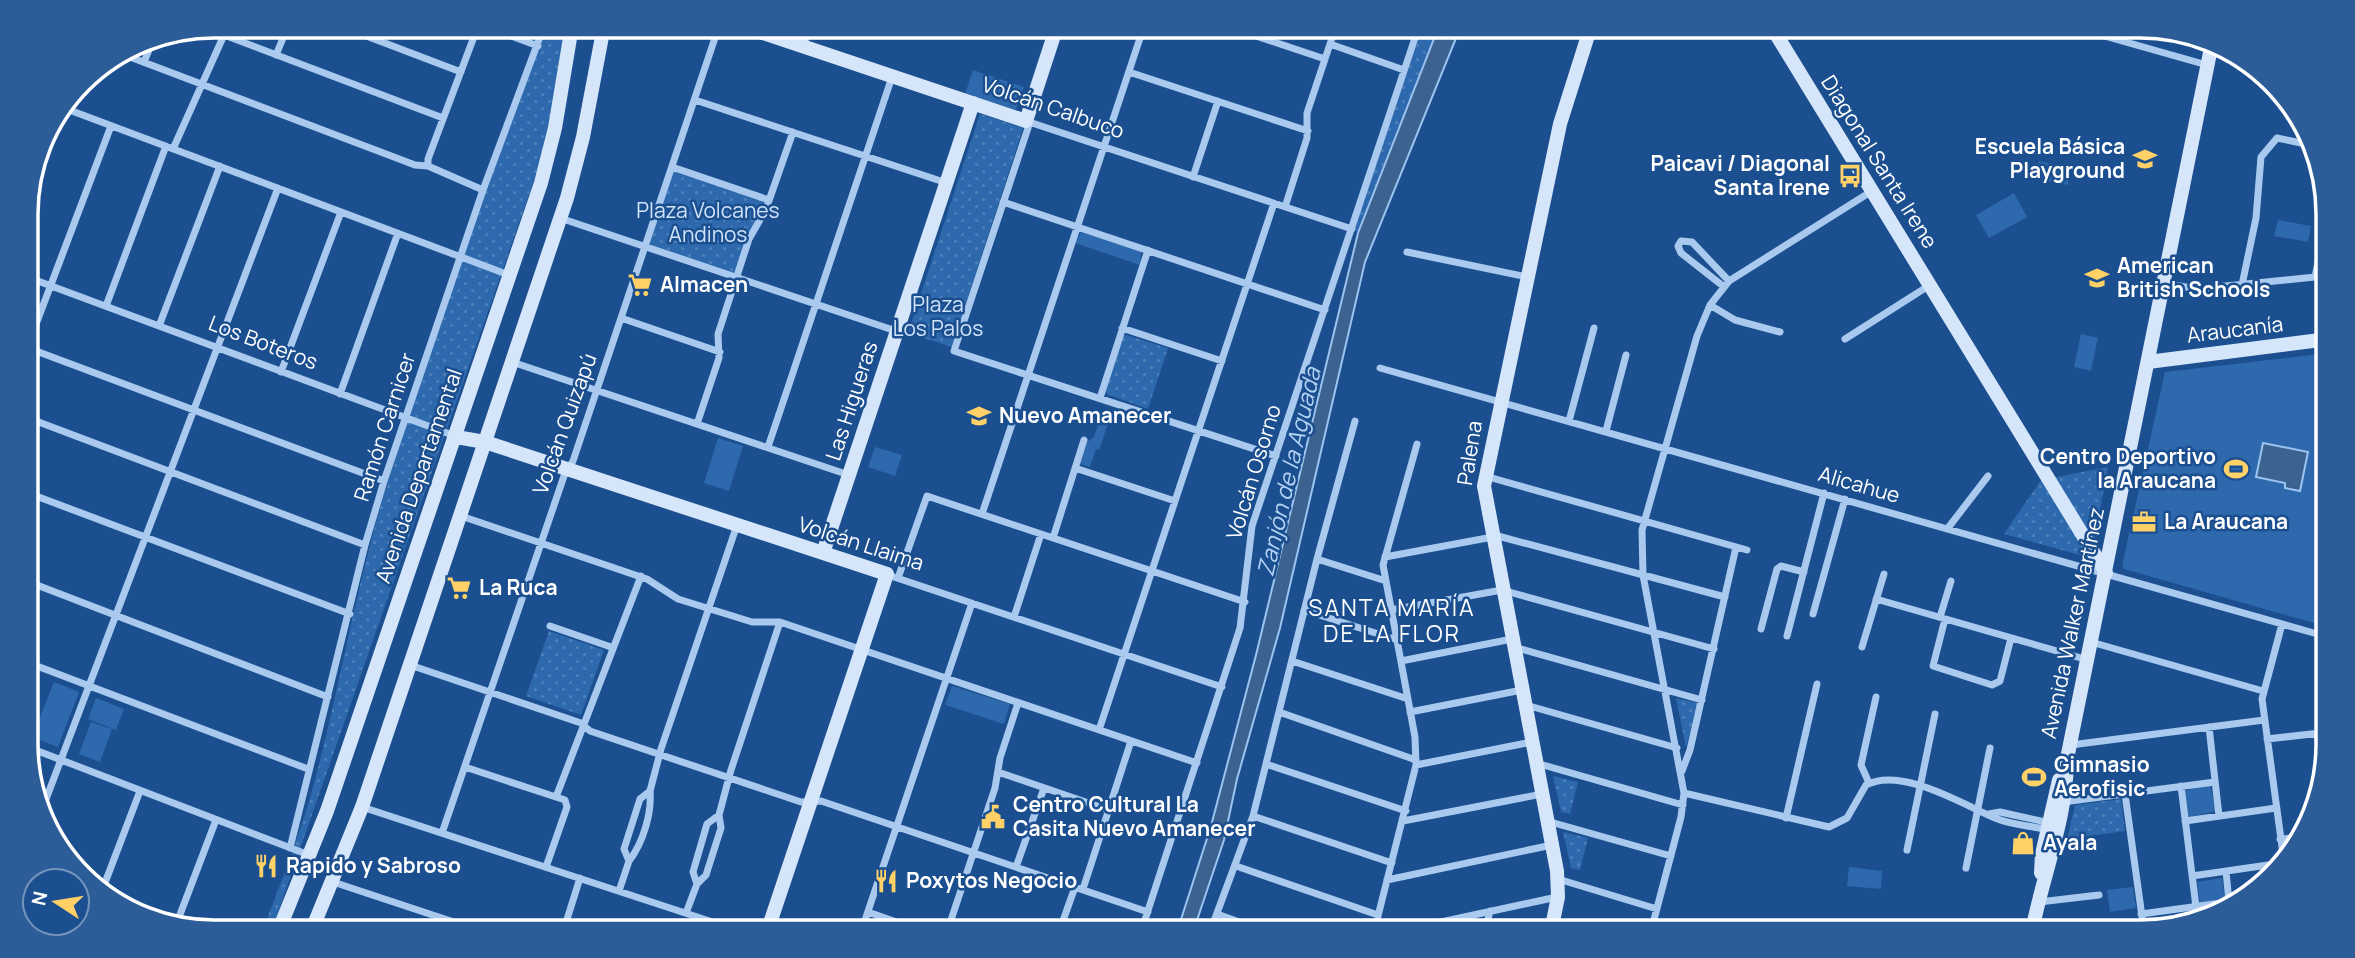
<svg xmlns="http://www.w3.org/2000/svg" width="2355" height="958" viewBox="0 0 2355 958" font-family="Manrope,sans-serif">
<style>
.green{fill:#2e69ad}
.park{fill:url(#park-dots)}
.water{fill:#3c6290;stroke:#9cc4f0;stroke-width:2}
.lines{fill:none;stroke-linecap:round;stroke-linejoin:round}
.street{stroke:#a9c9ee;stroke-width:7}
.secondary{stroke:#d6e6fa;stroke-width:14}
.labels{text-anchor:middle;stroke-width:5;stroke-linejoin:round;paint-order:stroke}
.street-label{font-size:21px;fill:#fff;stroke:#1b4f8f}
.poi-label{font-size:21px;font-weight:bold;fill:#fff;stroke:#1b4f8f;text-anchor:start}
.park-label{font-size:21px;fill:#cfe3fa;stroke:#1b4f8f}
.water-label{font-size:23px;font-style:italic;fill:#b5d3f5;stroke:#1b4f8f}
.neighbourhood-label{font-size:23px;letter-spacing:2px;fill:#fff;stroke:#1b4f8f}
.rim{fill:none;stroke:#fff;stroke-width:3.5}
</style>
<defs>
<pattern id="park-dots" width="8" height="8" patternUnits="userSpaceOnUse" patternTransform="scale(1.75)"><rect width="8" height="8" fill="#2e69ad"/><path d="M2 2h.1M6 6h.1" fill="none" stroke="#4d80b9" stroke-width="1.8" stroke-linecap="round"/></pattern>
</defs>
<rect width="100%" height="100%" fill="#1b4f8f"/>
<path class="green" d="M973,70L1024,87L1016,110L965,94Z
M2039,161L2071,168L2068,185L2035,178Z
M2014,193L2027,217L1989,238L1976,215Z
M2278,220L2311,226L2308,242L2274,236Z
M1082,231L1141,252L1140,265L1075,243Z
M2081,334L2098,338L2091,371L2074,367Z
M2328,353V627L2124,569L2122,566L2165,372Z
M1103,409L1112,412L1099,450L1096,449L1090,467L1080,464L1087,442L1094,437Z
M718,438L743,446L729,491L704,483Z
M875,447L902,455L895,476L868,467Z
M54,682L79,692L58,747L32,737Z
M952,686L1010,704L1004,724L945,705Z
M96,698L124,709L116,730L88,719Z
M91,722L112,729L100,762L79,754Z
M2210,785L2216,811L2190,817L2187,815L2184,791Z
M1849,867L1882,871L1881,889L1847,886Z
M2222,878L2225,900L2200,904L2197,882Z
M2133,887L2136,908L2110,912L2107,890Z"/>
<path class="park" d="M548,26H565L547,143L271,932H262C282,880 302,830 316,776C342,677 358,576 389,478C434,332 487,189 538,46L542,43Z
M1423,26H1439L1358,233L1354,227Z
M980,114L1023,128L952,347L908,333Z
M673,171L766,202L748,235L734,273L648,245Z
M1126,335L1168,348L1148,409L1107,394L1104,388L1122,337Z
M2108,467L2091,558L2004,534L2041,480Z
M549,631L604,650L581,715L526,696Z
M1676,698L1698,703L1686,748Z
M1553,776L1578,782L1570,814L1561,812Z
M2121,799L2125,831L2067,839L2075,805Z
M1563,832L1588,838L1580,870L1571,868Z"/>
<path class="water" d="M1439,26H1461L1365,262L1280,628L1237,779L1224,840L1193,932H1177L1211,826L1256,655L1358,233Z
M2263,443L2308,452L2300,491L2285,488V483L2256,477Z"/>
<g class="lines">
<path class="street" d="M340,26L461,72
M485,26L538,46
M1226,26L1325,59
M2069,26L2207,65
M224,35L443,118
M1330,44L1404,70
M803,47L810,26
M122,54L415,165L428,166L483,190
M276,55L288,26
M144,62L154,38
M1129,72L1308,131
M695,100L947,183
M64,108L509,275
M1026,121L1352,229
M1030,122L954,351L1276,456
M173,149L228,26
M428,166V159L478,26
M672,167L769,200
M1193,177L1218,101
M1003,202L1325,310
M1285,207L1307,138V113L1336,26
M560,218L896,331
M1407,252L1527,277
M27,277L455,436
M2164,283L2196,289L2315,277L2327,218
M2242,285L2256,218L2261,157L2277,138L2306,144
M1723,286L1681,253L1678,246L1681,241L1692,242L1729,281
M1710,305L1735,320L1780,332
M106,306L166,146
M621,318L720,352
M159,326L220,166
M1122,328L1222,361
M1845,339L1930,285
M27,348L111,126
M28,348L384,481
M512,362L849,475
M1380,368L2328,637
M281,372L341,212
M340,394L398,233
M1100,398L1148,250
M28,418L365,545
M1569,421L1594,328
M697,424L719,358L718,334L749,239L766,209L793,132
M1606,431L1626,355
M768,447L892,77
M1075,468L1175,501
M1485,476L1747,550
M28,493L350,614
M982,514L1144,26
M461,516L647,579L678,599L752,622H780L1197,763
M1948,528L1988,476
M1053,538L1084,440
M1385,557L1498,536L1725,597
M1317,559L1386,581
M894,577L1222,687
M898,578L927,496L1245,602
M29,582L328,697
M1876,599L2088,660
M1304,610L1397,640
M1391,610L1502,590L1714,649
M1813,614L1845,499
M1014,617L1041,534
M1940,617L1951,581
M1945,619L1933,666L1992,685L2000,681L2011,638
M2282,624L2262,699L2283,854
M550,626L611,647
M1761,629L1777,569L1781,566L1804,572
M1787,636L1824,493
M2091,642L2263,691
M1514,647L1702,700
M1862,647L1884,574
M1292,661L1408,699
M1401,661L1512,639
M29,663L308,769
M410,665L581,723L590,731L801,802L821,801L1148,912
M1526,705L1677,748
M1279,712L1416,760
M1410,712L1522,690
M2209,727L2219,816
M1099,730L1274,203
M2317,733L2323,777
M2267,739L2329,732
M2071,745L2264,720
M30,748L309,855
M1536,763L1683,805
M1266,764L1406,811
M1416,765L1532,742
M465,767L565,800L567,807L546,867
M1682,771L1690,750L1736,547
M998,772L1109,810
M1869,783L1861,765L1876,697
M2181,786L2197,915
M1684,793L1829,827L1847,818L1866,785C1901,766 1964,805 1995,818C2011,825 2032,826 2049,830
M2125,794L2144,931
M556,797L641,576
M2063,802L2215,782
M43,807L278,188
M362,807L743,932
M1989,814L2000,812L2050,823
M1253,816L1392,863
M1786,818L1817,684
M1403,821L1542,794
M1547,821L1671,856
M2185,821L2276,808
M442,833L564,476L573,461L719,26
M2280,839L2295,838
M290,848L365,545L384,481L483,190L544,26
M1907,850L1935,714
M629,861C643,843 652,813 650,791
M1236,866L1378,915
M1016,867L1044,788
M1966,868L1990,748
M2192,876L2275,864
M1558,879L1657,909
M1387,880L1552,845
M333,882L484,932
M697,884L706,875L721,828L719,815L731,770L780,622
M103,888L140,791
M1083,889L1131,741
M619,891L629,861L624,849L640,799L650,791L661,749L737,525
M2039,902L2099,895
M868,912L925,932
M686,913L697,884L693,872L707,824L719,815
M1217,914L1267,932
M2141,914L2229,902L2226,871
M176,925L216,820
M949,925L967,932
M1376,926L1404,930L1557,897
M1485,931L1490,911
M1651,931L1681,817L1684,793L1643,575L1642,530L1697,336L1710,305L1729,281L1872,191
M563,932L580,878
M861,932L972,603
M947,932L995,788L1000,758L1018,703
M1059,932L1075,887
M1141,932L1240,628L1252,526L1419,26
M1210,932L1253,816L1317,559L1355,421
M1374,932L1416,765L1415,737L1383,565L1417,444"/>
<path class="secondary" d="M742,26L1026,121L1057,26
M1771,26L2106,573
M2148,362L2328,339
M456,437L485,442L887,574L767,932
M823,553L973,103
M2041,873L2042,854L2059,780
M1551,931L1558,897L1557,871L1484,486L1560,124L1591,26
M2032,931C2043,874 2067,818 2067,759L2212,43
M278,932L327,811L541,183L555,128L572,26
M311,932L362,807L567,198L583,137L604,26"/>
</g>
<defs>
<g id="school-bare" transform="scale(1.89)"><path d="M0-5L7-2L0 1L-7-2ZM-4 1L0 2.5L4 1V4Q0 6-4 4Z" fill="#ffd166" stroke="#1b4f8f" stroke-width="2.5" paint-order="stroke"/></g>
<g id="bus-bare" transform="scale(1.89)"><path d="M-5-6H5V4H4V6H2V4H-2V6H-4V4H-5ZM-3.5-4V0h7V-4ZM-3.5 1.2v1.5H-2V1.2ZM2 1.2v1.5H3.5V1.2Z" fill="#ffd166" stroke="#1b4f8f" stroke-width="2.5" paint-order="stroke"/></g>
<g id="supermarket-bare" transform="scale(1.89)"><path d="M-6-5.5h2.5l.6 2H6L4.5 2H-2.5L-4.4-4H-6ZM-1.5 3.2a1.3 1.3 0 1 0 .1 0ZM3 3.2a1.3 1.3 0 1 0 .1 0Z" fill="#ffd166" stroke="#1b4f8f" stroke-width="2.5" paint-order="stroke"/></g>
<g id="stadium-bare" transform="scale(1.89)"><path d="M0-5a6.5 5 0 1 0 0 10a6.5 5 0 1 0 0-10ZM-3.5-1.8h7v3.6h-7Z" fill="#ffd166" stroke="#1b4f8f" stroke-width="2.5" paint-order="stroke"/></g>
<g id="office-bare" transform="scale(1.89)"><path d="M-6-3h4V-5.5h4V-3h4V5H-6ZM-1-4.5V-3h2v-1.5ZM-6 0V1H6V0Z" fill="#ffd166" stroke="#1b4f8f" stroke-width="2.5" paint-order="stroke"/></g>
<g id="civic-bare" transform="scale(1.89)"><path d="M-.6-6.5H3V-4.5H.6V-3L4-1V1h2V6H-6V1h2V-1L-.6-3ZM-1.2 2.5V6h2.4V2.5Z" fill="#ffd166" stroke="#1b4f8f" stroke-width="2.5" paint-order="stroke"/></g>
<g id="shop-bare" transform="scale(1.89)"><path d="M-5-2.5h2.3a2.7 3.5 0 0 1 5.4 0H5L5.5 6h-11ZM-1.5-2.5h3a1.5 2.3 0 0 0-3 0Z" fill="#ffd166" stroke="#1b4f8f" stroke-width="2.5" paint-order="stroke"/></g>
<g id="restaurant-bare" transform="scale(1.89)"><path d="M-5-6h1v4h1v-4h1v4h1v-4h1v5L-1.5 .5V6h-2V.5L-5-1ZM5-6V6H3V1.5H1.5Q1.5-4 5-6Z" fill="#ffd166" stroke="#1b4f8f" stroke-width="2.5" paint-order="stroke"/></g>
</defs>
<g fill-rule="evenodd">
<use href="#school-bare" x="2145" y="159"/>
<use href="#bus-bare" x="1850" y="176"/>
<use href="#school-bare" x="2097" y="278"/>
<use href="#supermarket-bare" x="640" y="285"/>
<use href="#school-bare" x="979" y="416"/>
<use href="#stadium-bare" x="2236" y="469"/>
<use href="#office-bare" x="2144" y="522"/>
<use href="#supermarket-bare" x="459" y="588"/>
<use href="#stadium-bare" x="2034" y="777"/>
<use href="#civic-bare" x="993" y="817"/>
<use href="#shop-bare" x="2023" y="843"/>
<use href="#restaurant-bare" x="266" y="866"/>
<use href="#restaurant-bare" x="886" y="881"/>
</g>
<g class="labels">
<g class="street-label">
<text transform="translate(1053 108) rotate(19)" y="7">Volcán Calbuco</text>
<text transform="translate(1879 162) rotate(58)" y="7">Diagonal Santa Irene</text>
<text transform="translate(2235 330) rotate(-7)" y="7">Araucanía</text>
<text transform="translate(263 343) rotate(21)" y="7">Los Boteros</text>
<text transform="translate(852 401) rotate(-72)" y="7">Las Higueras</text>
<text transform="translate(565 424) rotate(-70)" y="7">Volcán Quizapú</text>
<text transform="translate(385 427) rotate(-72)" y="7">Ramón Carnicer</text>
<text transform="translate(1470 453) rotate(-81)" y="7">Palena</text>
<text transform="translate(1254 472) rotate(-73)" y="7">Volcán Osorno</text>
<text transform="translate(419 476) rotate(-71)" y="7">Avenida Departamental</text>
<text transform="translate(1859 485) rotate(16)" y="7">Alicahue</text>
<text transform="translate(861 544) rotate(18)" y="7">Volcán Llaima</text>
<text transform="translate(2073 623) rotate(-78)" y="7">Avenida Walker Martínez</text>
</g>
<g class="poi-label">
<text x="2125" y="154" text-anchor="end">Escuela Básica<tspan x="2125" dy="24">Playground</tspan></text>
<text x="1830" y="171" text-anchor="end">Paicavi / Diagonal<tspan x="1830" dy="24">Santa Irene</tspan></text>
<text x="2117" y="273">American<tspan x="2117" dy="24">British Schools</tspan></text>
<text x="660" y="292">Almacen</text>
<text x="999" y="423">Nuevo Amanecer</text>
<text x="2216" y="464" text-anchor="end">Centro Deportivo<tspan x="2216" dy="24">la Araucana</tspan></text>
<text x="2164" y="529">La Araucana</text>
<text x="479" y="595">La Ruca</text>
<text x="2054" y="772">Gimnasio<tspan x="2054" dy="24">Aerofisic</tspan></text>
<text x="1013" y="812">Centro Cultural La<tspan x="1013" dy="24">Casita Nuevo Amanecer</tspan></text>
<text x="2043" y="850">Ayala</text>
<text x="286" y="873">Rapido y Sabroso</text>
<text x="906" y="888">Poxytos Negocio</text>
</g>
<g class="park-label">
<text x="708" y="218">Plaza Volcanes<tspan x="708" dy="24">Andinos</tspan></text>
<text x="938" y="312">Plaza<tspan x="938" dy="24">Los Palos</tspan></text>
</g>
<g class="water-label">
<text transform="translate(1289 472) rotate(-77)" y="8">Zanjón de la Aguada</text>
</g>
<g class="neighbourhood-label">
<text x="1392" y="616">SANTA MARÍA<tspan x="1392" dy="26">DE LA FLOR</tspan></text>
</g>
</g>
<path d="M0 0H2355V958H0ZM214 38H2140A176 176 0 0 1 2316 214V744A176 176 0 0 1 2140 920H214A176 176 0 0 1 38 744V214A176 176 0 0 1 214 38Z" fill="#2d5d98" fill-rule="evenodd"/>
<path class="rim" d="M214 38H2140A176 176 0 0 1 2316 214V744A176 176 0 0 1 2140 920H214A176 176 0 0 1 38 744V214A176 176 0 0 1 214 38Z"/>
<g transform="translate(56 902) rotate(282)"><circle r="33" fill="#1b4f8f" stroke="#7695bc" stroke-width="2"/>
<path d="M0-5L12 26L0 18L-12 26Z" fill="#ffd166"/>
<text y="-10" font-size="19" font-weight="bold" text-anchor="middle" fill="#ffffff">N</text>
</g>
</svg>
